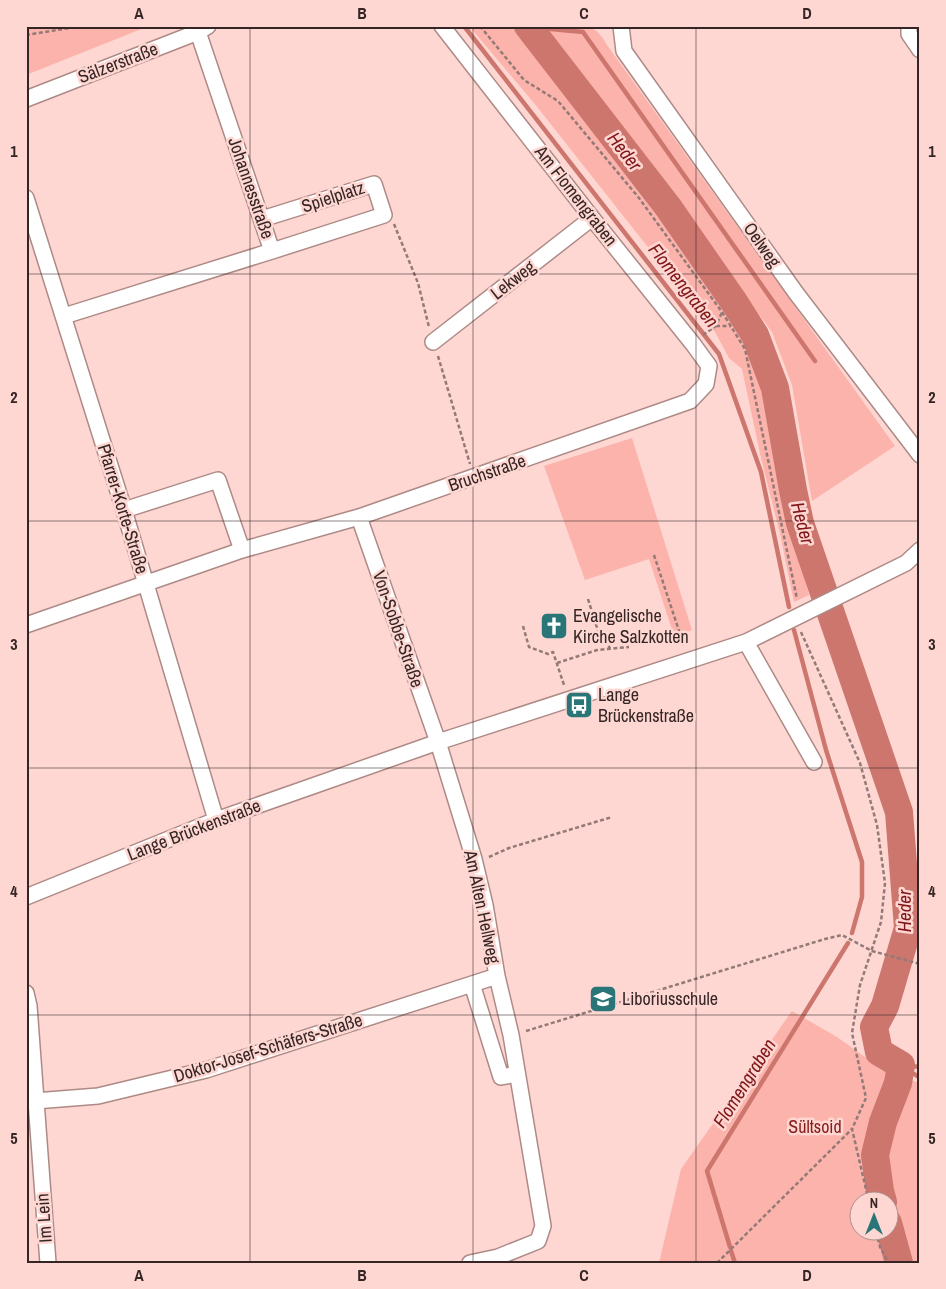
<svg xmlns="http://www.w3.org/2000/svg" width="946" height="1289" viewBox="0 0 946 1289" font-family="'Archivo Narrow',sans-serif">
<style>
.green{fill:#fbb3ab;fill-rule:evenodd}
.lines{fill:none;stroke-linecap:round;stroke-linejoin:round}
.stream{stroke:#cc766e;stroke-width:4.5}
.river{stroke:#cc766e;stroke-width:28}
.minor-casing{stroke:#ae8a86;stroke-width:18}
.path{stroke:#947a77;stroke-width:2.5;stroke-dasharray:4 2.5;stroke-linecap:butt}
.minor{stroke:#fff;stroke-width:15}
.grid{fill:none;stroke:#352625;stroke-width:1;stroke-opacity:0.55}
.labels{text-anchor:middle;stroke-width:5;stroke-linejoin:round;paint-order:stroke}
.street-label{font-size:18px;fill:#352625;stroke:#fed7d2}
.poi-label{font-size:18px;fill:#352625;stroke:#fed7d2;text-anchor:start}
.park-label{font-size:18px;fill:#851d1d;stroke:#fed7d2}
.water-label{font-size:19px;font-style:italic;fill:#801719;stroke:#fed7d2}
.neatline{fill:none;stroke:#352625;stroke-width:2}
.grid-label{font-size:16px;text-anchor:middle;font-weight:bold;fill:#352625}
</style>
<rect width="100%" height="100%" fill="#fed7d2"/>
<path class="green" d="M26,26H149L26,75Z
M469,26H516L711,286L740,327L753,349L761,370L790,526L794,536L809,595L794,602L780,534L761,458L742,369L729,358L715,332L534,103Z
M542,26C551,26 561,26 570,26C590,26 597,27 607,45L895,446L812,501L792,385L772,332Z
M632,438L692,630L674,636L649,559L585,580L544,466Z
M792,1011L837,1037L886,1072L920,1083V1263H659L681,1169ZM858,1202H888V1232H858Z"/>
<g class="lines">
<path class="stream" d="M464,26L719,354L761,472L789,607
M529,27L583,32L815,361
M794,630L826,750L862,862V897L852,933
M901,1065L920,1078
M902,1065L920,1067
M730,1247L707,1171L848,943
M731,1251L735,1263"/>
<path class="river" d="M528,26L668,207L734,302L755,335L775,388L793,490L800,523L899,812L908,928L885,1006L874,1027L879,1052L901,1065L898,1083L883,1122L875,1155L880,1191L883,1202
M888,1223L899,1263"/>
<g class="minor-casing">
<path id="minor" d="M621,26L624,51L796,293L920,455
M909,26V34L920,50
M26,99L198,32L208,26
M26,198L124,510L216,820
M262,219L374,184L384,215L272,251
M64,316L272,251L198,32
M433,342L592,218
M124,510L218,480L242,550
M359,517L438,742L474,859L485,905L497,976L511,1035L543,1226L538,1241L498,1257L470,1263
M26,625L242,550L359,517L690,401L706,384L709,366L693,344L592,218L442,26
M746,642L814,762
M26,897L216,820L438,742L746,642L906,563L920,550
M472,984L501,1077L517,1074
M26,993L29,1006L48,1263
M35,1101L98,1096L206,1070L497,976"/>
</g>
<path class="path" d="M480,26L524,80L558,101L639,198L722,312L745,349L797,599
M26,35L82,26
M394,224L418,283L429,327
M716,326H731
M703,335L716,326L722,312
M438,356L470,464
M654,555L684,646
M588,599L599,634L610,648
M523,626L529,647L548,654L553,652L564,685
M801,632L860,763L877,825L885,883L881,922L860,985L852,1033L866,1098L852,1129L869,1202
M557,663L597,650L629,647
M489,857L509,848L612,817
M526,1031L825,939L842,935L872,951L920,964
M876,1232L880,1247L889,1263
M717,1263L852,1129"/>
<use href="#minor" class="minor"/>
</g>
<path class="grid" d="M250,26V1263M473,26V1263M696,26V1263M26,274H920M26,521H920M26,768H920M26,1015H920"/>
<defs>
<g id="church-square" transform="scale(1.4375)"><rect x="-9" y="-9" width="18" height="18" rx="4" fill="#2a7578" stroke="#fed7d2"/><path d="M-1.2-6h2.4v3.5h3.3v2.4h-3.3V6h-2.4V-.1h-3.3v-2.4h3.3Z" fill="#fff"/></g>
<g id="bus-square" transform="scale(1.4375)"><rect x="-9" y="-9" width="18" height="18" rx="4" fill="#2a7578" stroke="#fed7d2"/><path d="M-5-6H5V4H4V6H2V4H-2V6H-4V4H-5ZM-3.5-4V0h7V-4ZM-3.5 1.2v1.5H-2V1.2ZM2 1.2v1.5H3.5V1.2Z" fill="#fff"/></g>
<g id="school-square" transform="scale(1.4375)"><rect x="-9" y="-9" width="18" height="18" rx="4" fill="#2a7578" stroke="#fed7d2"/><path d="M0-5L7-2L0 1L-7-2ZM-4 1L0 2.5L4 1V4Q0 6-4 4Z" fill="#fff"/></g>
</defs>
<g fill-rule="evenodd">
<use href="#church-square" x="554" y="626"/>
<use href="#bus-square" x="579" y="705"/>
<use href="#school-square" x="603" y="999"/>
</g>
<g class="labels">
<g class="street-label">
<text transform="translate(118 63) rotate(-21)" y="6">Sälzerstraße</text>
<text transform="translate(251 188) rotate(71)" y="6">Johannesstraße</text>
<text transform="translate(576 196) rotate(52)" y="6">Am Flomengraben</text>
<text transform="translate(333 197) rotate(-18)" y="6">Spielplatz</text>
<text transform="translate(762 245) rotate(55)" y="6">Oelweg</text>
<text transform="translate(513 280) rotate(-38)" y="6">Lekweg</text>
<text transform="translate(487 473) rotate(-19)" y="6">Bruchstraße</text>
<text transform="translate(123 509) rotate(73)" y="6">Pfarrer-Korte-Straße</text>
<text transform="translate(398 629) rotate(71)" y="6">Von-Sobbe-Straße</text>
<text transform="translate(194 830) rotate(-21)" y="6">Lange Brückenstraße</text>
<text transform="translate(482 907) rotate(78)" y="6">Am Alten Hellweg</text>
<text transform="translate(268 1048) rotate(-17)" y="6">Doktor-Josef-Schäfers-Straße</text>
<text transform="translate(44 1218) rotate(-94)" y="6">Im Lein</text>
</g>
<g class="poi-label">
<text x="573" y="622">Evangelische<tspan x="573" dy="21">Kirche Salzkotten</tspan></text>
<text x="598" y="701">Lange<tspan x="598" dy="21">Brückenstraße</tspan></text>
<text x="622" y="1005">Liboriusschule</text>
</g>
<g class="park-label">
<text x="815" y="1133">Sültsoid</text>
</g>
<g class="water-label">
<text transform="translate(625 151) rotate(52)" y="7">Heder</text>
<text transform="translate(684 285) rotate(52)" y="7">Flomengraben</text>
<text transform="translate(803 523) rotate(75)" y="7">Heder</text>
<text transform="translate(904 911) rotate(-90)" y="7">Heder</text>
<text transform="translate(744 1083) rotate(-58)" y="7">Flomengraben</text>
</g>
</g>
<rect width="946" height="1289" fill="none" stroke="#fed7d2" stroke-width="55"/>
<g transform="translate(874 1216)"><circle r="24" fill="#fed7d2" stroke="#ae908d"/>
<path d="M0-4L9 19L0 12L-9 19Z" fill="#2a7578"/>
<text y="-8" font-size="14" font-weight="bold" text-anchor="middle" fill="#352625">N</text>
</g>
<rect x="28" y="28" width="890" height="1234" class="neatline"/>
<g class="grid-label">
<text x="139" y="19">A</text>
<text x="362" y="19">B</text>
<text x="584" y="19">C</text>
<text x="807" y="19">D</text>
<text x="14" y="157">1</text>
<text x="932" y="157">1</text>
<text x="14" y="403">2</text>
<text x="932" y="403">2</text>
<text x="14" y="650">3</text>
<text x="932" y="650">3</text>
<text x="14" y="897">4</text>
<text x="932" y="897">4</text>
<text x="14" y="1144">5</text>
<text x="932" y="1144">5</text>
<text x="139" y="1281">A</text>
<text x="362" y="1281">B</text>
<text x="584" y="1281">C</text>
<text x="807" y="1281">D</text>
</g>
</svg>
